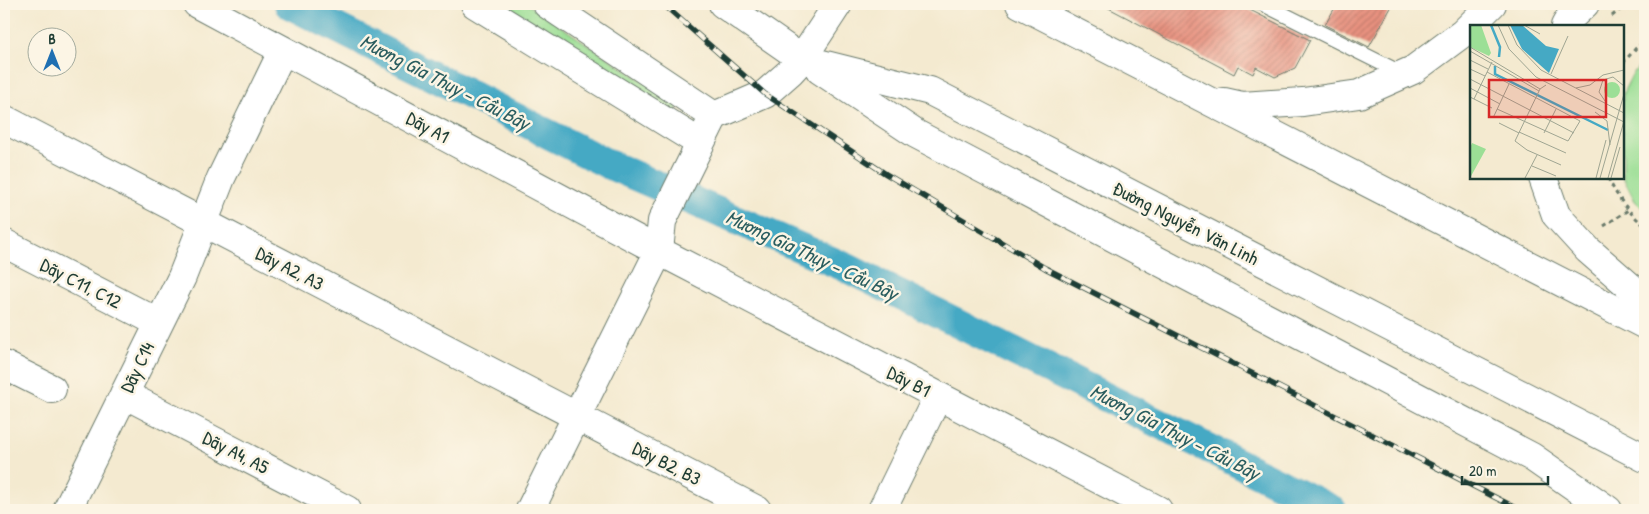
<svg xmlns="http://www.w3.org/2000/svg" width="1649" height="514" viewBox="0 0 1649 514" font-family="'Patrick Hand',sans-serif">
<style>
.grass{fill:#9cdf96;stroke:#5e8e65}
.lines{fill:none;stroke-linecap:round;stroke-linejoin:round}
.canal{stroke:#45a9c4;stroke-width:30}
.building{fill:url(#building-hatch)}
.lane-casing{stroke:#6a7a6b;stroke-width:16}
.street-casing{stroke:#6a7a6b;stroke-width:30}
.secondary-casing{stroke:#6a7a6b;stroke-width:30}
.highway-casing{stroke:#6a7a6b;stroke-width:30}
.path{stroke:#6a7a6b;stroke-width:3;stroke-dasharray:4 4;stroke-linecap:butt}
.lane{stroke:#fff;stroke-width:14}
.street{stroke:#fff;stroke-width:28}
.secondary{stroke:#fff;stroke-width:28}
.highway{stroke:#fff;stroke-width:28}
.rail-casing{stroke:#1f3d34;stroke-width:5.5}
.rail{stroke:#fcf5e5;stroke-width:4;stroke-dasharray:11;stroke-linecap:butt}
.labels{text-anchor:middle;stroke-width:5;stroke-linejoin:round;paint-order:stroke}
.street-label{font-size:19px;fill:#1f3d34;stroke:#fcf5e5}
.water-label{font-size:20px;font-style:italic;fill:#2a5d5f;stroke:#fcf5e5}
.inset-river{fill:none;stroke:#45a9c4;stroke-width:2.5}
.inset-road{fill:none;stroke:#9fa592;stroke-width:1}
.view{fill:#d62828;fill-opacity:0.15;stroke:#d62828;stroke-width:2.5}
.inset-edge{fill:none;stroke:#1f3d34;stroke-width:2.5}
</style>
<defs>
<pattern id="building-hatch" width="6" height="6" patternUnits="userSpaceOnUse" patternTransform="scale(1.25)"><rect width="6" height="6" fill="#e8917f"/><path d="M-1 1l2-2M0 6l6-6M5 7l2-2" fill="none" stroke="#bb7869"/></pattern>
</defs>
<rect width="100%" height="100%" fill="#fcf5e5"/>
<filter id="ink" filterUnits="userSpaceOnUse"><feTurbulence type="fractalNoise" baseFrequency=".02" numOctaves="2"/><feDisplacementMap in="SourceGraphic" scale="10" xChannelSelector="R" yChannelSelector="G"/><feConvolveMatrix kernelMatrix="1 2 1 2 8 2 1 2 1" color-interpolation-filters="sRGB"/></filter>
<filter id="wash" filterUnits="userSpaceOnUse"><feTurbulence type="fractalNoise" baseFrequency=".0096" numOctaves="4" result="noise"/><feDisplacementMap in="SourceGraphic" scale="20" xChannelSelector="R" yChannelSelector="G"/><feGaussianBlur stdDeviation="1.12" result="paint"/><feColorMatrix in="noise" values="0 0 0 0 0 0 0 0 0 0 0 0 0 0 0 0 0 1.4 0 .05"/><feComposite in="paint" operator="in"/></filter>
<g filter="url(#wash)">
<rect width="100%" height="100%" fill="#f4ead0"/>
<path class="grass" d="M498,4H527L677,104V110L675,112Z
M1645,59V211L1635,201L1623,177V93L1632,75Z"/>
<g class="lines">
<path class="canal" d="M289,4L610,165L845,267L1332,510"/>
</g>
<g id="blocks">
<path class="building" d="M1101,4H1238L1310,40L1295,68L1275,77L1256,67L1253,74L1238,66L1234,74Z
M1337,4H1393L1369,47L1325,25Z"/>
</g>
</g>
<g filter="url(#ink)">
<use href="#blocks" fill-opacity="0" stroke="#6a7a6b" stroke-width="1"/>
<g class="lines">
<g class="lane-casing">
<path id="lane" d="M1263,4L1403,74"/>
</g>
<g class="street-casing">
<path id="street" d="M197,4L659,251L1158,510
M4,119L757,510
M4,243L159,323
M4,365L52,389
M124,394L347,510
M67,510L182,277L221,178L283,50
M530,510L659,251L662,221L714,116L765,94L790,72L802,59
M882,510L938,396"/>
</g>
<g class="secondary-casing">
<path id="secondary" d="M475,4L700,143
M547,4L714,116"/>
</g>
<g class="highway-casing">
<path id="highway" d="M723,4L802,59L930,91L1645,458
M1020,4L1645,325
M1565,26L1569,19L1585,4
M802,59L838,4
M820,70L916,134L1532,457L1608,510
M1224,102L1242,106L1303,102L1359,94L1413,70L1463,33L1492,4
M1543,178L1556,215L1588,250L1635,291L1645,298"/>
</g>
<path class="path" d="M1612,16L1627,4
M1623,63L1636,48L1645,41
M1608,178C1617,197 1629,213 1645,226
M1604,226L1628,210"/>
<use href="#lane" class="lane"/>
<use href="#street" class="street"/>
<use href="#secondary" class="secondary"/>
<use href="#highway" class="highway"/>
<g class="rail-casing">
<path id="rail" d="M663,4L765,94L886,174L1045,268L1520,510"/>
</g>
<use href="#rail" class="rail"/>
</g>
</g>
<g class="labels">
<g class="street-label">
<text transform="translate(428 127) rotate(28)" y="7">Dãy A1</text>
<text transform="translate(1186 223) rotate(27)" y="7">Đường Nguyễn Văn Linh</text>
<text transform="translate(290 268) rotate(27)" y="7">Dãy A2, A3</text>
<text transform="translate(81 283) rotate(27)" y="7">Dãy C11, C12</text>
<text transform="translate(137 367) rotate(-64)" y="7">Dãy C14</text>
<text transform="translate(909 381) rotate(27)" y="7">Dãy B1</text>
<text transform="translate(236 452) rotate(27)" y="7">Dãy A4, A5</text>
<text transform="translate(667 463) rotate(27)" y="7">Dãy B2, B3</text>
</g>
<g class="water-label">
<text transform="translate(445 82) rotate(27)" y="7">Mương Gia Thụy – Cầu Bây</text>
<text transform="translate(812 255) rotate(25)" y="7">Mương Gia Thụy – Cầu Bây</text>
<text transform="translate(1175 432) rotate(27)" y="7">Mương Gia Thụy – Cầu Bây</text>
</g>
</g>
<g transform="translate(1470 25)">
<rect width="154" height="154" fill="#f4ead0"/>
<path d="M0,0H11L21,28L19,31L0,22ZM134 65a8 8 0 1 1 16 0a8 8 0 1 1-16 0ZM2,118L16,124L0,153V123Z" fill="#9cdf96"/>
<path d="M40,0H52L76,21L89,24L79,48L52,24Z" fill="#45a9c4"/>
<path class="inset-river" d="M21,0L30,22L29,32M25,41V49L138,105"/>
<path class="inset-road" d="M28,0L39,24L66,52L154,97M38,0L47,20L71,45L154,88M54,0L70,9M0,22L70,64M0,26L69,66M0,35L18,44M0,44L15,51M17,47L110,96L98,116L27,84M81,49L98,11M0,54L104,108M76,60L70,64L45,116L57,125L91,140M0,63L30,79M106,63L120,60L133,50L154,45M0,72L22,83M4,74L22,37M135,76L129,67L133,55L143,52L154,61M125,87L137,96L140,120M23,93L39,59M29,98L49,108M49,107L96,128M74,108L86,84M62,141L86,151M55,153L67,130M126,153L136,115M130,153L154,69M138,153L154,96M141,153L150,122"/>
<path class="view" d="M19,55H136V92H19Z"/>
<rect width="154" height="154" class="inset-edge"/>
</g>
<rect width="1649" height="514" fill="none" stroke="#fcf5e5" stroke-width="20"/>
<g transform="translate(52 52)"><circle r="24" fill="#fcf5e5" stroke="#a4ab9e"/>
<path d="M0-4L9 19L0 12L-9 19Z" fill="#1f6fb2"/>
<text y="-8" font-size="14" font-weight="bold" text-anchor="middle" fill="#1f3d34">B</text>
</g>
<path d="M1462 476v8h86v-8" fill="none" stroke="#1f3d34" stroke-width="2.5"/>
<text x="1469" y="476" font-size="15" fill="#1f3d34" stroke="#fcf5e5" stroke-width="4" paint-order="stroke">20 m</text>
</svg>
